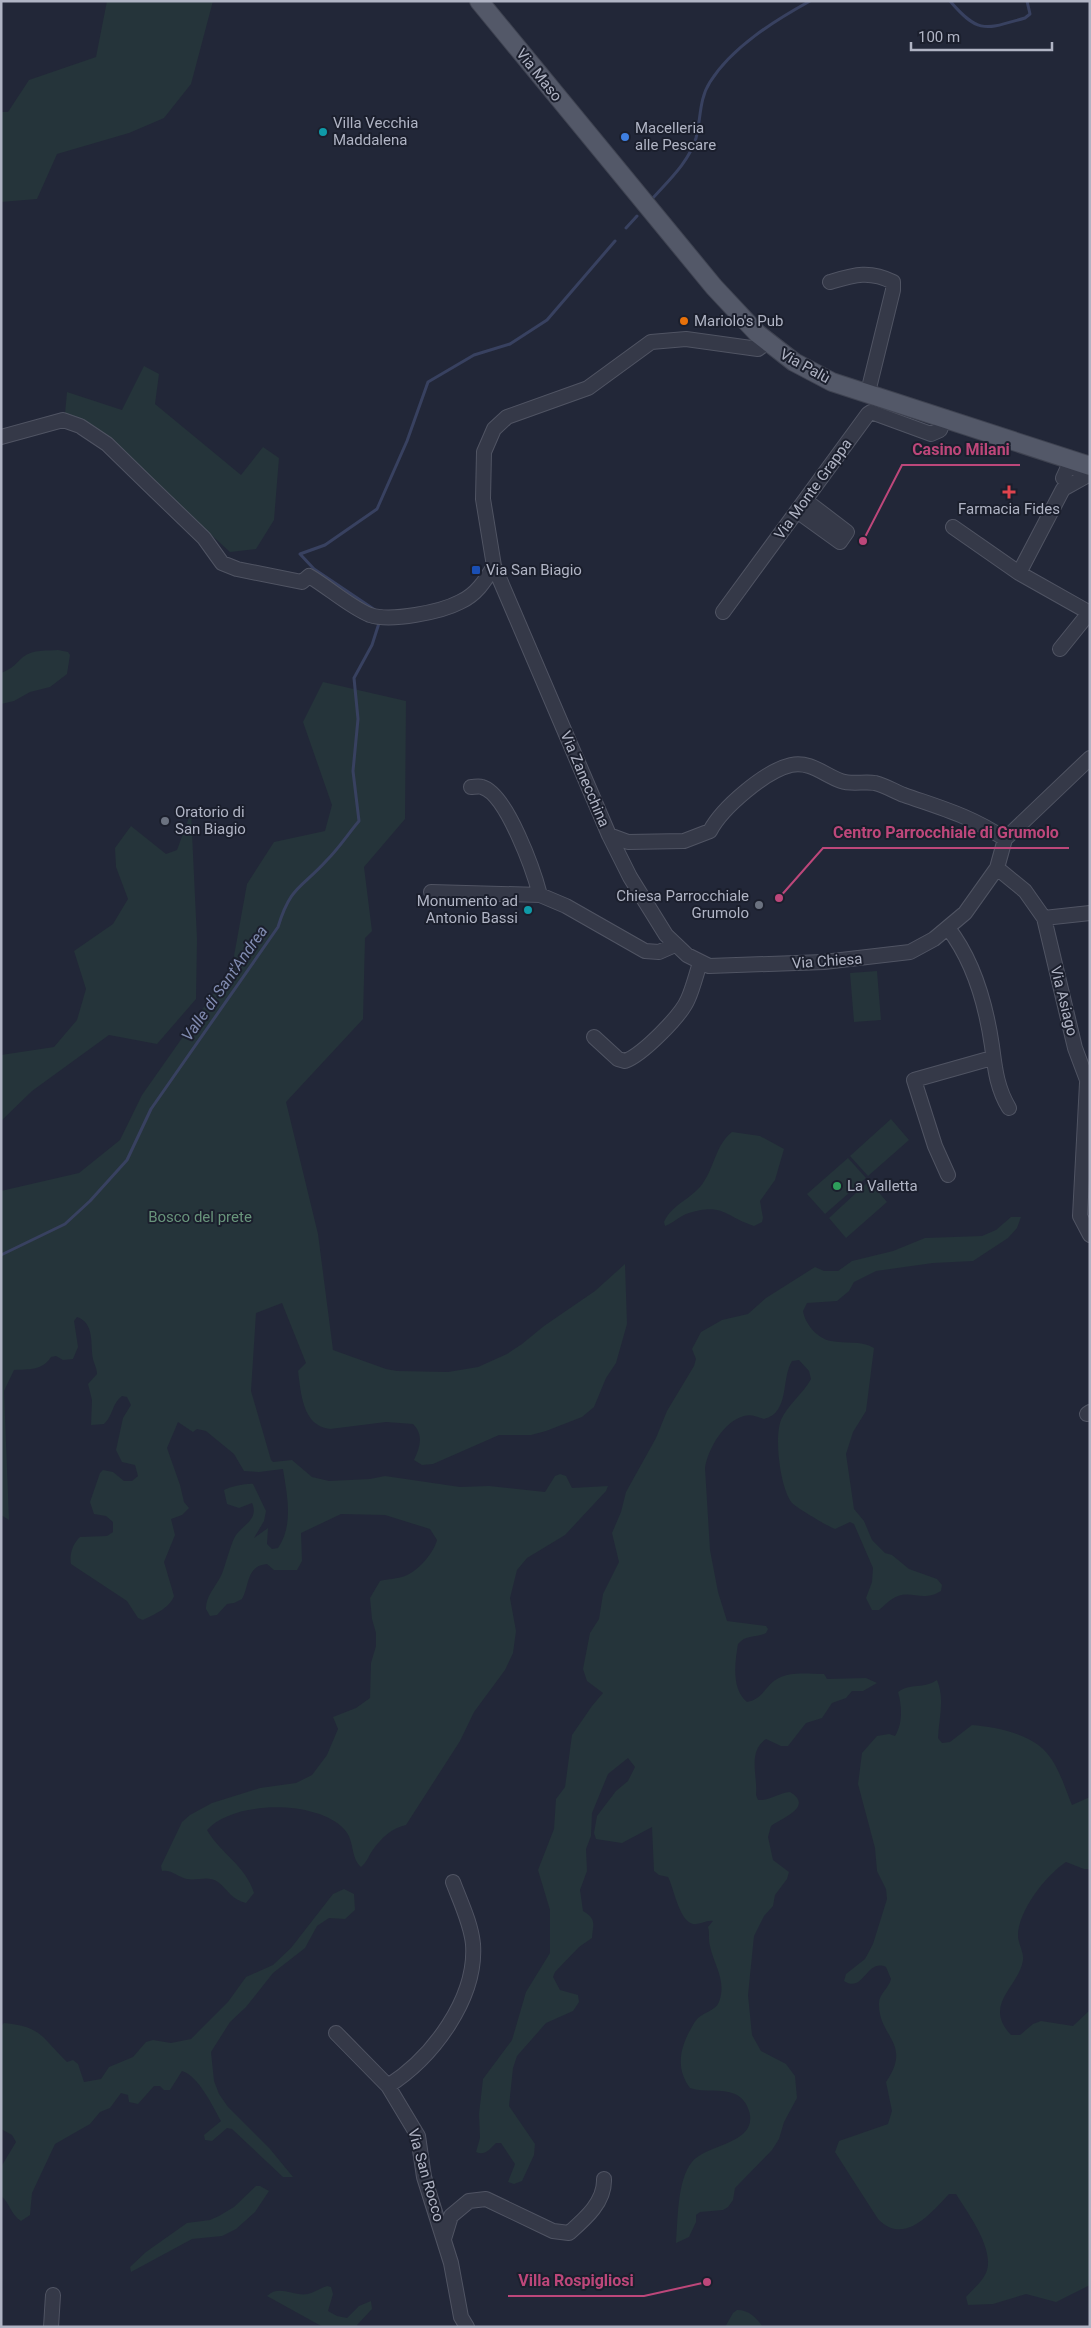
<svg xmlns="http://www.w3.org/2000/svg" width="1091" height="2328" viewBox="0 0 1091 2328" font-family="Roboto,sans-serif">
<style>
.green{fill:#25343a}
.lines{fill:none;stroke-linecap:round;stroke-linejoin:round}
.stream{stroke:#384160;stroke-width:3}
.minor-casing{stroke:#505463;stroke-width:16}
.major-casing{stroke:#3f4351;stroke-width:20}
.minor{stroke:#353948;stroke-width:14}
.major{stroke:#535868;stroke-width:18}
.culture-dot{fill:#0f9aa8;stroke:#1b1f2d;stroke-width:2}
.shop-dot{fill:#3f7fe0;stroke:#1b1f2d;stroke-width:2}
.food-dot{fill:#e8710a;stroke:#1b1f2d;stroke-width:2}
.health-dot{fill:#e0444e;stroke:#1b1f2d;stroke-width:2}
.transit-dot{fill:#1a4fb4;stroke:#1b1f2d;stroke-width:2}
.worship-dot{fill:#6b7280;stroke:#1b1f2d;stroke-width:2}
.leisure-dot{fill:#2e9e5b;stroke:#1b1f2d;stroke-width:2}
.labels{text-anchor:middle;stroke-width:4;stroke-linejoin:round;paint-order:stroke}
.street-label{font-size:15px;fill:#b0b4c4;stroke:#1b1f2d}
.poi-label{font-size:15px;fill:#b0b4c4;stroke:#1b1f2d;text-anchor:start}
.park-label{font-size:15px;fill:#68947b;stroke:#1b1f2d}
.water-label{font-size:16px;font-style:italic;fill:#808bb0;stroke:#1b1f2d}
.leader{fill:none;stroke:#bd477a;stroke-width:2}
.callout-dot{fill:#bd477a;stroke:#1b1f2d;stroke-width:2}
.callout-label{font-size:16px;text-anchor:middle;font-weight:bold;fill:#bd477a;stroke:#1b1f2d;stroke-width:4;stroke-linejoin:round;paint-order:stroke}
</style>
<rect width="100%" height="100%" fill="#222738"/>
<path class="green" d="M107,1H213L191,84L164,118L129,133L57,154L37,199L1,202V112H8L29,80L96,57Z
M144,366L159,374L155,404L241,475L263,447L279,458L274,520L256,549L230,552L106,439L65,414L67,392L122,410Z
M58,650L68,652L70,655L67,674L50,687L30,692L14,701L1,704V673C15,667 14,665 23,657C33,649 47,651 58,650Z
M323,682L406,701L405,819L364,867L372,931L365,938L363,1019L286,1102L318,1234L333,1350L386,1369L397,1371L448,1372L478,1367L507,1354L522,1344L544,1326L595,1291L625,1264L627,1324L616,1363L606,1378L594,1407L582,1417L546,1431L531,1435H499L433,1464L422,1465L414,1460C420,1447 424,1435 413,1424L386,1422L330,1429C302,1426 301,1392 298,1371L306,1363L282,1303L256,1313L251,1391L271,1460L273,1462L292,1460L312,1477L329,1481L370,1479L385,1476L460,1487L489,1486L545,1492L555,1476L560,1474L566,1476L572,1488L608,1486L606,1491L565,1535L527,1558L517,1570L510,1598L516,1631L513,1653L505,1670L474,1712L460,1741L406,1825C392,1828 381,1838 372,1851C368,1857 367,1862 361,1867C350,1857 355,1840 344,1829C317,1800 233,1800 207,1830C220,1853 246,1866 254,1893L246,1903C232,1900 228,1890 218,1882C208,1875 198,1881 187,1879C178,1877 171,1869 162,1871L161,1866L182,1822L190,1815L212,1803L260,1788L296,1783L312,1775L327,1755L338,1729L333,1717L356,1708L370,1698L371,1663L376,1646V1633L372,1619L370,1598L380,1581C388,1579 397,1579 405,1576C417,1572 434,1553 437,1540L430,1529L385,1515L341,1514L301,1533L302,1561L297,1570H274L267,1564C246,1566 250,1584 242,1599L234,1603L227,1604L217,1615L210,1616L206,1609C206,1594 218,1585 223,1571C226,1563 232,1540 236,1535C244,1524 259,1519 252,1503L239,1508L227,1504L224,1490C229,1487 248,1483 253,1484L266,1511L264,1521L254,1538L268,1528L267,1544L272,1549L278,1548C294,1525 287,1495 283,1469L259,1472L244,1471L234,1454L206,1431L197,1429L193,1432L178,1422L167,1448L180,1485L184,1502L189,1508L182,1515L171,1519L175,1535L164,1562L174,1596C170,1608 153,1615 143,1620L138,1618L127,1601L71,1564C69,1555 73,1543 80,1537L107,1536L113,1532V1522L106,1516L94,1514L90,1502L100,1473L103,1470L113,1472L124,1481H132L138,1476L135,1465L122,1462L116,1450L123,1418L131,1405L127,1397L122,1396C112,1403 113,1416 104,1424L91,1425L92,1400L88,1384L97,1374C97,1368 94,1364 93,1359C90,1344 95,1323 77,1317L74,1321L78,1347L73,1359L63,1360L56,1356L51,1357C42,1371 29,1369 14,1370L4,1391L9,1520L1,1515V1191L79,1173L120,1140L142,1095L232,967L247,884L274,842L325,831L332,805L303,722Z
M191,812L197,939L196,999L157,1044L109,1035L32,1091L1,1121V1055L54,1047L77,1020L86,989L74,951L113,924L128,899L116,867L115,848L131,826L166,854L177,850Z
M877,971L881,1020L854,1022L850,973Z
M891,1119L909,1140L868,1176L850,1156Z
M732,1132L760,1136L784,1149L775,1180L760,1201L763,1218L762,1222L754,1226C723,1216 724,1202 686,1214C679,1217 673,1223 665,1226L664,1222C672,1204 692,1199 703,1183C714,1168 716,1144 732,1132Z
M848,1158L866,1178L825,1214L807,1194Z
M869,1181L887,1202L846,1238L829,1218Z
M1011,1217H1021L1017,1228L1008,1238L973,1261L933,1263L876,1271L854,1282L849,1291L837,1301L807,1303L803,1311C805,1324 818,1339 831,1341C845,1344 861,1340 874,1348L866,1411L853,1432L846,1454L854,1509L864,1521L872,1540L885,1553L892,1555L909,1569L937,1579L942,1585L941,1591C923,1602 914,1591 898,1596C890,1599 885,1605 879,1610H872L866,1598L872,1582L873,1568L854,1524L850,1522L835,1529C829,1527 797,1508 792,1503C780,1488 774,1437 781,1420C788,1404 803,1394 811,1379L809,1371L799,1360L792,1361C781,1378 790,1413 764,1419C757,1417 751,1414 744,1416C724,1421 708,1449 705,1468L710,1550L718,1592L727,1621L766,1626L768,1629L766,1633C756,1638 746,1634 738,1644C735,1662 731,1689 747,1702C763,1699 765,1686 777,1679C790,1671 809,1674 824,1674L827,1679L866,1678L877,1683L863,1691H852L846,1698L832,1703L822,1718L806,1723L788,1746H781L766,1739C747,1752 758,1776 756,1795L758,1800C770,1801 778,1793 790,1792C815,1807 780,1819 771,1826L768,1837L773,1860L789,1872L787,1879L775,1895L773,1906L764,1916L754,1936L748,1995L752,2035L761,2051L786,2064L795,2076L797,2098L784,2122L779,2139L772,2150L735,2188L733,2200L728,2207L723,2210L700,2212L696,2215V2222L689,2237L676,2243C678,2220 677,2180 692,2162C706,2144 759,2144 749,2111C747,2104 742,2097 735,2094C721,2088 705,2093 690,2088C677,2070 679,2053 688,2034C691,2029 694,2022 698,2018C705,2012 716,2010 719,2002C727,1981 714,1965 710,1946C708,1939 710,1933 708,1927L713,1921C706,1920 700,1925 693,1924C679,1921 674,1888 668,1877L659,1875L654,1871L652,1827L622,1843L596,1839L594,1833L597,1816L616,1791L628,1781L635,1767L628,1758L608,1774L592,1813L591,1836L586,1849L587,1871L580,1890L583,1911C597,1919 593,1924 592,1938L579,1947L555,1972L553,1977L560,1990L578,1995L579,2002L573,2011L546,2023L517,2056L513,2068L509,2106L535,2144L534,2155L522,2181L514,2184L508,2182L515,2164L501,2143H496C490,2149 485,2156 476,2152L480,2138L479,2114L483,2079L512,2040L526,1992L550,1953V1910L538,1870L554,1829L556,1799L565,1787L572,1735L592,1706L603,1693L587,1681L583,1669L590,1633L599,1619L603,1594L619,1562L612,1533L621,1512L626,1492L656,1438L667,1411L694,1366L696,1359L692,1349L701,1332L722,1320L748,1314L766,1298L815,1267L824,1271H838L852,1261L893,1251L925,1238L982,1236L996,1230Z
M937,1680C945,1700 939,1717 938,1738L942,1743L950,1742L972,1725C995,1727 1026,1733 1043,1749C1058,1763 1064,1786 1072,1805L1090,1797V1869H1084L1066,1862C1046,1875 1017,1912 1018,1937C1019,1945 1024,1953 1023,1960C1019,1987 982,2004 1011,2035H1020L1033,2024L1041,2021L1073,2026L1090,2010V2285L1056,2302L1026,2294L993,2304L968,2305L966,2297C973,2289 982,2282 986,2273C996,2250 967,2212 956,2194H949C930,2214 904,2246 878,2219L835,2152L839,2141L888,2124L892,2111L886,2082C913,2043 878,2037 879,2003C879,1994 889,1988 891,1979L886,1967C866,1958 864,1994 844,1981L846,1974L865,1959L873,1944L887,1899L886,1889L877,1871L875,1848L858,1784L862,1753L877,1736L889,1734L895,1736C903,1723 902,1706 898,1692C910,1683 924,1689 937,1680Z
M344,1889L354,1894L355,1910L345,1919L329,1918L317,1926L305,1948L273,1973L246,2007L230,2022L211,2052L214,2081L219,2094L228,2107L270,2149L293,2177H283L232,2129L227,2128L212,2141L205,2140L204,2135L221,2121C213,2107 199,2076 182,2071L170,2090H164L160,2086H154L138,2104L129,2102L128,2095L121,2093L110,2108L100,2112L90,2124L55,2144L32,2193L30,2215L21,2221C11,2215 10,2203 1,2196V2167L16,2142L12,2135L1,2129V2026L4,2023C43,2027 41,2037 67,2062L73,2060L78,2064L84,2082L101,2079L109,2067L133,2057L146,2042L153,2040L171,2043L191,2039L228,2002L246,1977L273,1965L291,1948L333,1894Z
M256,2186H260L269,2191L255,2212L236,2229L222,2236L192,2239L131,2272L130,2267L146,2252L187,2223L210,2220L219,2216L234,2207Z
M327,2286L331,2287L333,2294L328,2311L337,2316L347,2318L359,2306L371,2301L372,2309L357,2325L358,2327H323L267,2296C280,2284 293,2297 308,2294C315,2292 321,2288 327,2286Z
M737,2310C750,2310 756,2318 763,2327H725L733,2313Z"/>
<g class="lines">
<path class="stream" d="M950,1C979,35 986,29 1025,18L1030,14L1027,1
M652,199C668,181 689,162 696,138C701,119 699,99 710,82C732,47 774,21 810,1
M626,228L637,216
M375,610L314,569L300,554L325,545L377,509L407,441L428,382L474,355L510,344L547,320L615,241
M1,1255L65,1224L90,1201L127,1160L151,1109L278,927C291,885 301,889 327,860C339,848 348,834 359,821L353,771L358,719L354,678L372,645L380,620"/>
<g class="minor-casing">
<path id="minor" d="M830,282C854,275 869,270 893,282V290L868,392
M766,343L758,349L686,339L651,342L588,388L507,417L494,429L484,452L483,499L494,566L609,835L630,877L666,935L687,955L709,966L824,962L910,952L934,939L965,913L997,868
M1,437L63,420L80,426L107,444L147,483L204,538L222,563L237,569L302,582L309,576C328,587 350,607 370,615C391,622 441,612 460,602C476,595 485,581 494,566
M1090,474L1063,489L1019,573L1090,613
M1063,478L1069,465L1074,461L1077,469
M797,511L840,542L847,532L805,500
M953,527L1019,573
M723,612L868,414L871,412L931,434L940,430L945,417
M1060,649L1089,613
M1090,758L1005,839L997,868L1025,891L1044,918L1075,1048L1090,1088
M471,787C474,787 479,786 482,787C507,794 534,872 540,895
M609,835L628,842L684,841L710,831C722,808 765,771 791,765C811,761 824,775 841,781C852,785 864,781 875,783C886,786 894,791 904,795C941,808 971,816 1005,839
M431,892L540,895L566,906L645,951L659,952L675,945
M1044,918L1090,913
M948,928C973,960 986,1005 992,1046C995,1069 997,1088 1009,1108
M594,1037L618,1059L625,1061C642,1055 681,1016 688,999C693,988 696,975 700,963
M1087,1083L1080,1216L1090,1235
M948,1175L935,1146L914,1080L992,1058
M1087,1414L1090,1412
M336,2033L388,2086L418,2136L424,2177L451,2263L461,2317L467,2327
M388,2086C432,2058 477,1999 473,1944C471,1923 460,1901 453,1882
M444,2239L451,2216L469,2201L486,2199L553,2231L569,2233C585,2219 605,2202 604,2179
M51,2327L53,2295"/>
</g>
<g class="major-casing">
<path id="major" d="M479,1L714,287L758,334L794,362L832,382L1090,466"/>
</g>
<use href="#minor" class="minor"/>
<use href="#major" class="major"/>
</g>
<g class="culture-dot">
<circle cx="323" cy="132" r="5"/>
<circle cx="528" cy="910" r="5"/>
</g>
<circle class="shop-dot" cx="625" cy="137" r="5"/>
<circle class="food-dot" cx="684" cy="321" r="5"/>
<path class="health-dot" d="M1006.5 484.5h5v5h5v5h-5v5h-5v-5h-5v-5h5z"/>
<rect class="transit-dot" x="471" y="565" width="10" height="10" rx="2.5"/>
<g class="worship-dot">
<circle cx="165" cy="821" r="5"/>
<circle cx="759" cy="905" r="5"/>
</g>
<circle class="leisure-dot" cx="837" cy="1186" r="5"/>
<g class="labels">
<g class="street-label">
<text transform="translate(539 75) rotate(51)" y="5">Via Maso</text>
<text transform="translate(805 366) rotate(29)" y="5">Via Palù</text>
<text transform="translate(813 489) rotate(-54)" y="5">Via Monte Grappa</text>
<text transform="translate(585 779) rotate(67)" y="5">Via Zanecchina</text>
<text transform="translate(827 961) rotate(-4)" y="5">Via Chiesa</text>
<text transform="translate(1064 1001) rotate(76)" y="5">Via Asiago</text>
<text transform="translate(426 2175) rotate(74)" y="5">Via San Rocco</text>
</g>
<g class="poi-label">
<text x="333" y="128">Villa Vecchia<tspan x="333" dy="17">Maddalena</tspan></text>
<text x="635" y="133">Macelleria<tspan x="635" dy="17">alle Pescare</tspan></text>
<text x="694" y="326">Mariolo's Pub</text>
<text x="1009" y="514" text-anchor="middle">Farmacia Fides</text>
<text x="486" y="575">Via San Biagio</text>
<text x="175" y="817">Oratorio di<tspan x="175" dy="17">San Biagio</tspan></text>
<text x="749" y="901" text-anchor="end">Chiesa Parrocchiale<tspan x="749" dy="17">Grumolo</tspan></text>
<text x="518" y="906" text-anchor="end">Monumento ad<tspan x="518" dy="17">Antonio Bassi</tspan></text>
<text x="847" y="1191">La Valletta</text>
</g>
<g class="park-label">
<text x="200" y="1222">Bosco del prete</text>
</g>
<g class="water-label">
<text transform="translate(224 983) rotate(-55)" y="6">Valle di Sant'Andrea</text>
</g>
</g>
<path class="leader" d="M863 541L902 465H1020M779 898L823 848H1069M707 2282L644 2296H508"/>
<g class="callout-dot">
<circle cx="863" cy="541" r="5"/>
<circle cx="779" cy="898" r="5"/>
<circle cx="707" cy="2282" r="5"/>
</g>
<g class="callout-label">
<text x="961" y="455">Casino Milani</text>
<text x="946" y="838">Centro Parrocchiale di Grumolo</text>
<text x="576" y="2286">Villa Rospigliosi</text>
</g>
<rect width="1091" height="2328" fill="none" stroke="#b0b4c4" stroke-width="5"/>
<path d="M911 42v8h141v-8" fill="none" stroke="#b0b4c4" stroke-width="2.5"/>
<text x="918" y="42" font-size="15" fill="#b0b4c4" stroke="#1b1f2d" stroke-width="4" paint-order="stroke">100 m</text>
</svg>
